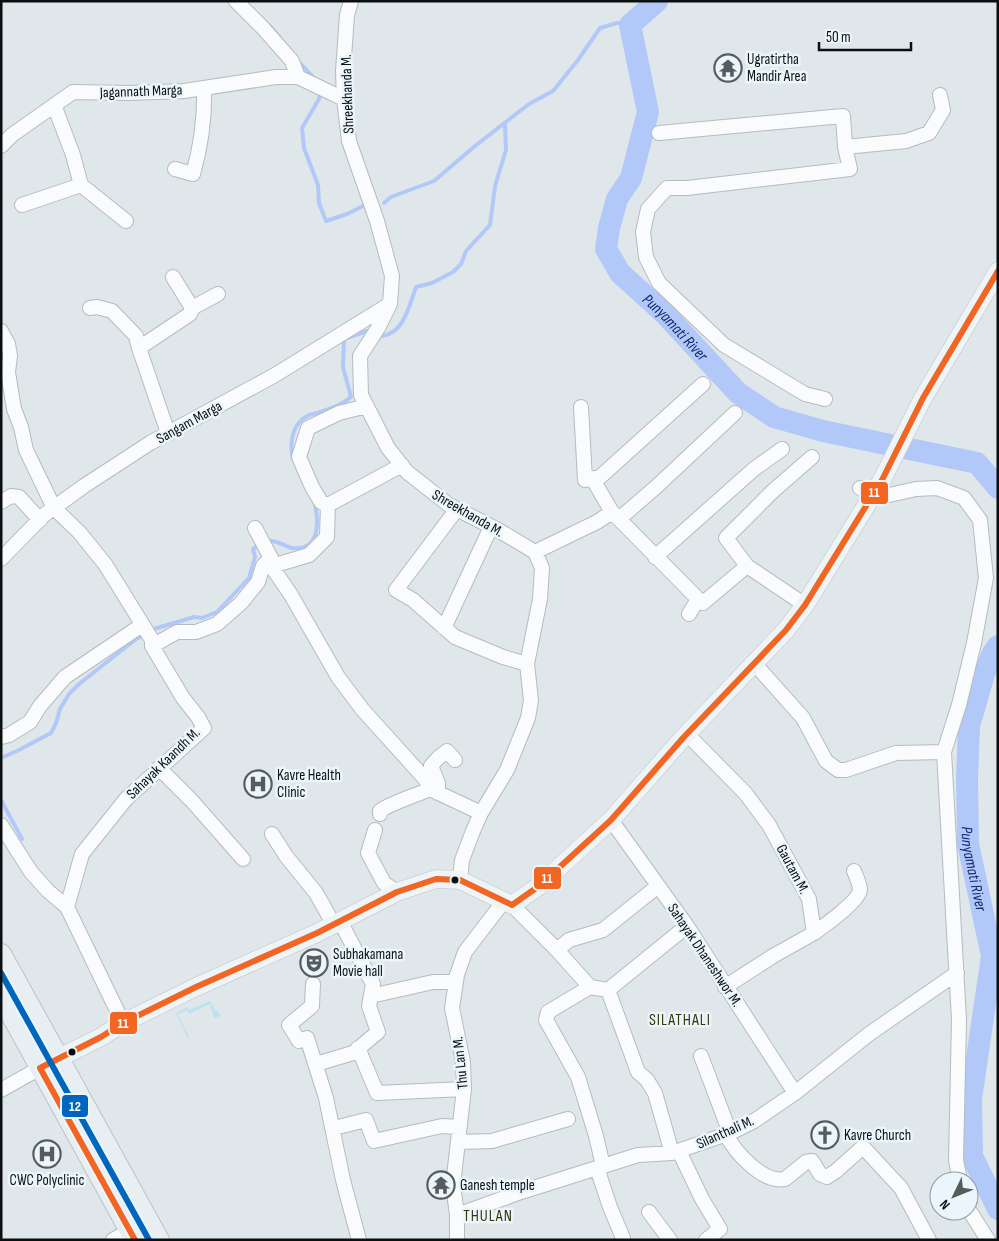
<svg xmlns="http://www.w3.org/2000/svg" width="999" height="1241" viewBox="0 0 999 1241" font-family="'Sofia Sans Condensed',sans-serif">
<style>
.green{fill:#bae2f0}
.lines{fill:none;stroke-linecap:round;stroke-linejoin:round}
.stream{stroke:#b2c8f8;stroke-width:4}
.river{stroke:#b2c8f8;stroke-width:22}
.minor-casing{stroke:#b6bbbd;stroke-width:16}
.major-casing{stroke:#bec2c3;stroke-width:19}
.highway-casing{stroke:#bec2c3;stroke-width:22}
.minor{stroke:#fafbfc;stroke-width:14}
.major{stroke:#eff4f7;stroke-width:18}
.highway{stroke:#e8eff3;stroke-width:20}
.bus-1-casing{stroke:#eaf6fb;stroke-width:10}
.bus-2-casing{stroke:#eaf6fb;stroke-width:10}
.bus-1{stroke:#f26522;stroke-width:6}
.bus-2{stroke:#0065bd;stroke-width:6}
.bus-dot{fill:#0b0f10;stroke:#eaf6fb;stroke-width:2}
.labels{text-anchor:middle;stroke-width:5;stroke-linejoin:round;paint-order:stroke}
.poi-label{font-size:15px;fill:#0b0f10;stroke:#eaf6fb;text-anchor:start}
.street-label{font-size:15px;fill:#0b0f10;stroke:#eaf6fb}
.water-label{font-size:16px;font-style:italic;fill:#132671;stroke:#eaf6fb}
.neighbourhood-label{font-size:16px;letter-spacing:1px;fill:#38350a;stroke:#eaf6fb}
.line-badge{stroke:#eaf6fb;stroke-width:2}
.badge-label{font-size:14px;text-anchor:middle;font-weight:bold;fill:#fff}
</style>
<rect width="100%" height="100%" fill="#e0e7ea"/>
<path class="green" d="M210,1001L215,1011L217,1010L220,1016L214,1018L210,1004L189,1014L187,1010L178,1014L189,1037L188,1038L176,1013L188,1007L189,1010Z"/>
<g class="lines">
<path class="stream" d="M270,26L281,39
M298,61L315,79
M320,92L319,99L302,128L304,148L318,185L319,203L326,221L347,214L363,206L367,208
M384,203L391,197L434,181L475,146L529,104L553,91L578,60L600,28L617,23L630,25
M382,336C404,333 409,306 416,287L432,283L453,272L461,264L466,251L490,225L495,186L506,150L505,124
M293,459C289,443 292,423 309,415C312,414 316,414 320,412C330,409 343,404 351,397L343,367L344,339L367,331
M154,629L194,617L202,618L217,612L249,578L255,557L253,549C258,546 265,541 271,541C278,541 286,547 293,548C321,551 319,519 314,501
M1,758L17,751L51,733L56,723L60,709L69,694L79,684L136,639L143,636
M1,800L22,839"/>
<g class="river">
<path id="s1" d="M657,1L630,25L648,112L631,178L617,199L609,228L606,249L620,273L664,313L738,393L774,417L823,431L977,463L998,488"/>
<path id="s2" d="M998,646L993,653L984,674L969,726L967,778L968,844L992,956L971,1099L972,1156L998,1209"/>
</g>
<g class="minor-casing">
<path id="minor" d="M236,1L263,28L292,61L298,77L344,99
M351,1L347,15L343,71L344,99L349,141L377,221L392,276L390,304L378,328L360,356L361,395L388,448L407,472L449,505L498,530L535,552L542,568L540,599L527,664L531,700L528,718L507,770L481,813L473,831L462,860L460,880
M54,105L73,155L81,185L126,221
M659,133L843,116L845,147
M1,146L12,135L73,92L128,93L184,91L276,77H298
M175,169L193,174C201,146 205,118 204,88
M22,205L81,185
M173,277L192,308L218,294
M90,308L97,307L112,311L136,336L139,348
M1,331L8,344L10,356L8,372L14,409L21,427L26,450L54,508L79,532L105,564L152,640V646
M825,399L805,394L724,345L659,283L646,257L643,232L648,209L667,188H687L850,169L845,147L906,141L929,133L943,110L940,95
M581,407L585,480L600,477L703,384
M168,433L139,348L190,314L192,308
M592,478L612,512
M860,488L880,497L916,489L937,488L964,498L980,520L986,578L974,643L959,705L944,752L959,1020L956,1160L960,1181
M1,502L11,496L19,497L40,520
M328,505L321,502L312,487L299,457L308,428L339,413L367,406
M328,505L402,465
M457,509L396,590L413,600L455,637L503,657L527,664
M619,519L656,487L735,413
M255,528L271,558L274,570L291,595L338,677L362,709L426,780L430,789L481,813
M535,552L597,522L612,512L698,599L689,614
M655,557L754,469L782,449
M1,559L44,515L84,486L150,443L275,375L390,304
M272,566L309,555L327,537L328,505
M747,566L726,538L773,491L812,457
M698,599L703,603L747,566L805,605
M444,628L491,527
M754,663L803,718L826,761L838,770H846L896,753L944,752
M688,735L746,794L769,825L809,899L814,933L773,956L725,987
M1,737L9,735L30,722L40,706L65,677L142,625
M159,768L192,801L243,859
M438,793V783L431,766L438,758L447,751L455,760
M380,814V811C390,803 417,795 430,789
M611,820L687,926L795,1093
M1,825L31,872L48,891L67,907
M375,830L368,853L384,883L397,892
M272,834L286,856L316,893L334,925
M512,905L557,950L590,987L608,990L687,926
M814,933C824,926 859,901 860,890C860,884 856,876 854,871
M557,950L569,940L603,930L658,886
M313,984L312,1006L289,1025L299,1041L307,1038L326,1098L343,1180L359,1240
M590,987L548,1012L546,1020L578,1077L596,1136L603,1166
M608,990L638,1072L647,1080L655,1093L672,1153
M371,996L433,982H456
M123,1023L67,907L82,854L126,799L204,728L198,717L183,698L152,646L177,632H196L217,624L241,603L258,582L263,566L271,558
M358,1048L377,1093L464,1089
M701,1056L730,1133
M316,1064L353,1053L378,1032L369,1006L373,984L340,921
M1,1090L40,1068
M334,1128L366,1120L374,1141L442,1126L460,1127
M726,1134C734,1151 763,1184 785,1179L806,1162L812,1161L820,1174L827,1177L836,1171L863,1147L901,1188L929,1240
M458,1142L492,1141L568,1119
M679,1151L702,1199L720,1229L706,1240
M597,1168L610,1207L623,1238
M969,1210L988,1240
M649,1212L670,1240
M457,1215L521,1192L638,1155L672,1153L730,1133L754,1121L795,1093L869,1034L957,973
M113,1240L130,1230
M457,1240V1215L453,1185L464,1089L463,1062L452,1008L457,975L465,952L504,901"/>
</g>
<g class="major-casing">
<path id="major" d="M47,1064L101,1037L123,1023L196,987L317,933L397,892L436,879L460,880L512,905L539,886L611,820L683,738L786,630L805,605L882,480L923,398L998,271"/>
</g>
<g class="highway-casing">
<path id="highway" d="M1,954L159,1240
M1,996L135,1240"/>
</g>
<use href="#minor" class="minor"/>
<use href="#major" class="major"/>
<use href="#highway" class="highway"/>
<g class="bus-1-casing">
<path id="bus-1" d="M135,1240L40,1068L101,1037L123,1023L196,987L317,933L397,892L436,879L460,880L512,905L539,886L611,820L683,738L786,630L805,605L882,480L923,398L998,271"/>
</g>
<g class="bus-2-casing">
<path id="bus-2" d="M1,973L149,1240"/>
</g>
<use href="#bus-1" class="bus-1"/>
<use href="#bus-2" class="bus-2"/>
</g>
<defs>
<g id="temple-ring" transform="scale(1.4375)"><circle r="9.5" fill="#eaf6fb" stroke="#565b5c" stroke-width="1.5"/><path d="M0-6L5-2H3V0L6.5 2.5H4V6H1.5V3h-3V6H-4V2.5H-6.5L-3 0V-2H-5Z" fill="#565b5c"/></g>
<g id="hospital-ring" transform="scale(1.4375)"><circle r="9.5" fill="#eaf6fb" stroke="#565b5c" stroke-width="1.5"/><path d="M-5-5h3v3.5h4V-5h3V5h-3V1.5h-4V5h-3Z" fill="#565b5c"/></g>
<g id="theatre-ring" transform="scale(1.4375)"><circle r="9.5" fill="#eaf6fb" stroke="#565b5c" stroke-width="1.5"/><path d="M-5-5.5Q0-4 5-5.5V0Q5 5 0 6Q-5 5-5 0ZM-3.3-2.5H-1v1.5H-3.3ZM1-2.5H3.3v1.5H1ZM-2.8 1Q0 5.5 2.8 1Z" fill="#565b5c"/></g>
<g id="church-ring" transform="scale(1.4375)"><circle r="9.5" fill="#eaf6fb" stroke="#565b5c" stroke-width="1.5"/><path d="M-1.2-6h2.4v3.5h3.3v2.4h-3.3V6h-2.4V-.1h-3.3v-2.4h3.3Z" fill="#565b5c"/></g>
</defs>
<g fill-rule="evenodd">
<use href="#temple-ring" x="728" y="68"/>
<use href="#hospital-ring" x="258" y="784"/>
<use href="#theatre-ring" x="314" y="963"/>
<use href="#church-ring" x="825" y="1135"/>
<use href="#hospital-ring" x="47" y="1154"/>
<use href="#temple-ring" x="441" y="1185"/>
</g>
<g class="bus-dot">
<circle cx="455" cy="880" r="4.5"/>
<circle cx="72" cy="1052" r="4.5"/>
</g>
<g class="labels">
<g class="poi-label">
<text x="747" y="64">Ugratirtha<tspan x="747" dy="17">Mandir Area</tspan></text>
<text x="277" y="780">Kavre Health<tspan x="277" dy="17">Clinic</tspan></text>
<text x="333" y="959">Subhakamana<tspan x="333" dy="17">Movie hall</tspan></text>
<text x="844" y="1140">Kavre Church</text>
<text x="47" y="1185" text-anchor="middle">CWC Polyclinic</text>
<text x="460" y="1190">Ganesh temple</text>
</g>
<g class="street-label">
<text transform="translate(141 91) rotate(-2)" y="5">Jagannath Marga</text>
<text transform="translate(347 94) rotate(-92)" y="5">Shreekhanda M.</text>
<text transform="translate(189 422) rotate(-29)" y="5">Sangam Marga</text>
<text transform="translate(468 513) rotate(30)" y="5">Shreekhanda M.</text>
<text transform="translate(163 763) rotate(-44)" y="5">Sahayak Kaandh M.</text>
<text transform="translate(793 869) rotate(62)" y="5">Gautam M.</text>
<text transform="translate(705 955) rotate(56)" y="5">Sahayak Dhaneshwor M.</text>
<text transform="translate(460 1063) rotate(-96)" y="5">Thu Lan M.</text>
<text transform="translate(725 1132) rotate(-24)" y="5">Silanthali M.</text>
</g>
<g class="water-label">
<text dy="6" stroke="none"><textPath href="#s1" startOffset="375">Punyamati River</textPath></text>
<text dy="6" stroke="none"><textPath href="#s2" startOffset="229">Punyamati River</textPath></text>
</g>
<g class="neighbourhood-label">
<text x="680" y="1025">SILATHALI</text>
<text x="488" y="1221">THULAN</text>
</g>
</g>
<g class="line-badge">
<rect x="860" y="481" width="29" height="24" rx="5" fill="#f26522"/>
<rect x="533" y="866" width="29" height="24" rx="5" fill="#f26522"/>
<rect x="109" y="1011" width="29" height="24" rx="5" fill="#f26522"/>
<rect x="61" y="1094" width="28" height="24" rx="5" fill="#0065bd"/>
</g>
<g class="badge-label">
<text x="874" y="497">11</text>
<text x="547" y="883">11</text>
<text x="123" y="1028">11</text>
<text x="75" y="1111">12</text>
</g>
<rect width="999" height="1241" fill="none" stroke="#0b0f10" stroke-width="5"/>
<g transform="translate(954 1196) rotate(227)"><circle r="24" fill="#eaf6fb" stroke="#919a9d"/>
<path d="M0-4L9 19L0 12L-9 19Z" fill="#565b5c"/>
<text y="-8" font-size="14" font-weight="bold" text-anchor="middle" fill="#0b0f10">N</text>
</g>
<path d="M819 42v8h92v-8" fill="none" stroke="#0b0f10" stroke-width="2.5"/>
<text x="826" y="42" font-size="15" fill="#0b0f10" stroke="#eaf6fb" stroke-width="4" paint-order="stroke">50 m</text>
</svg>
